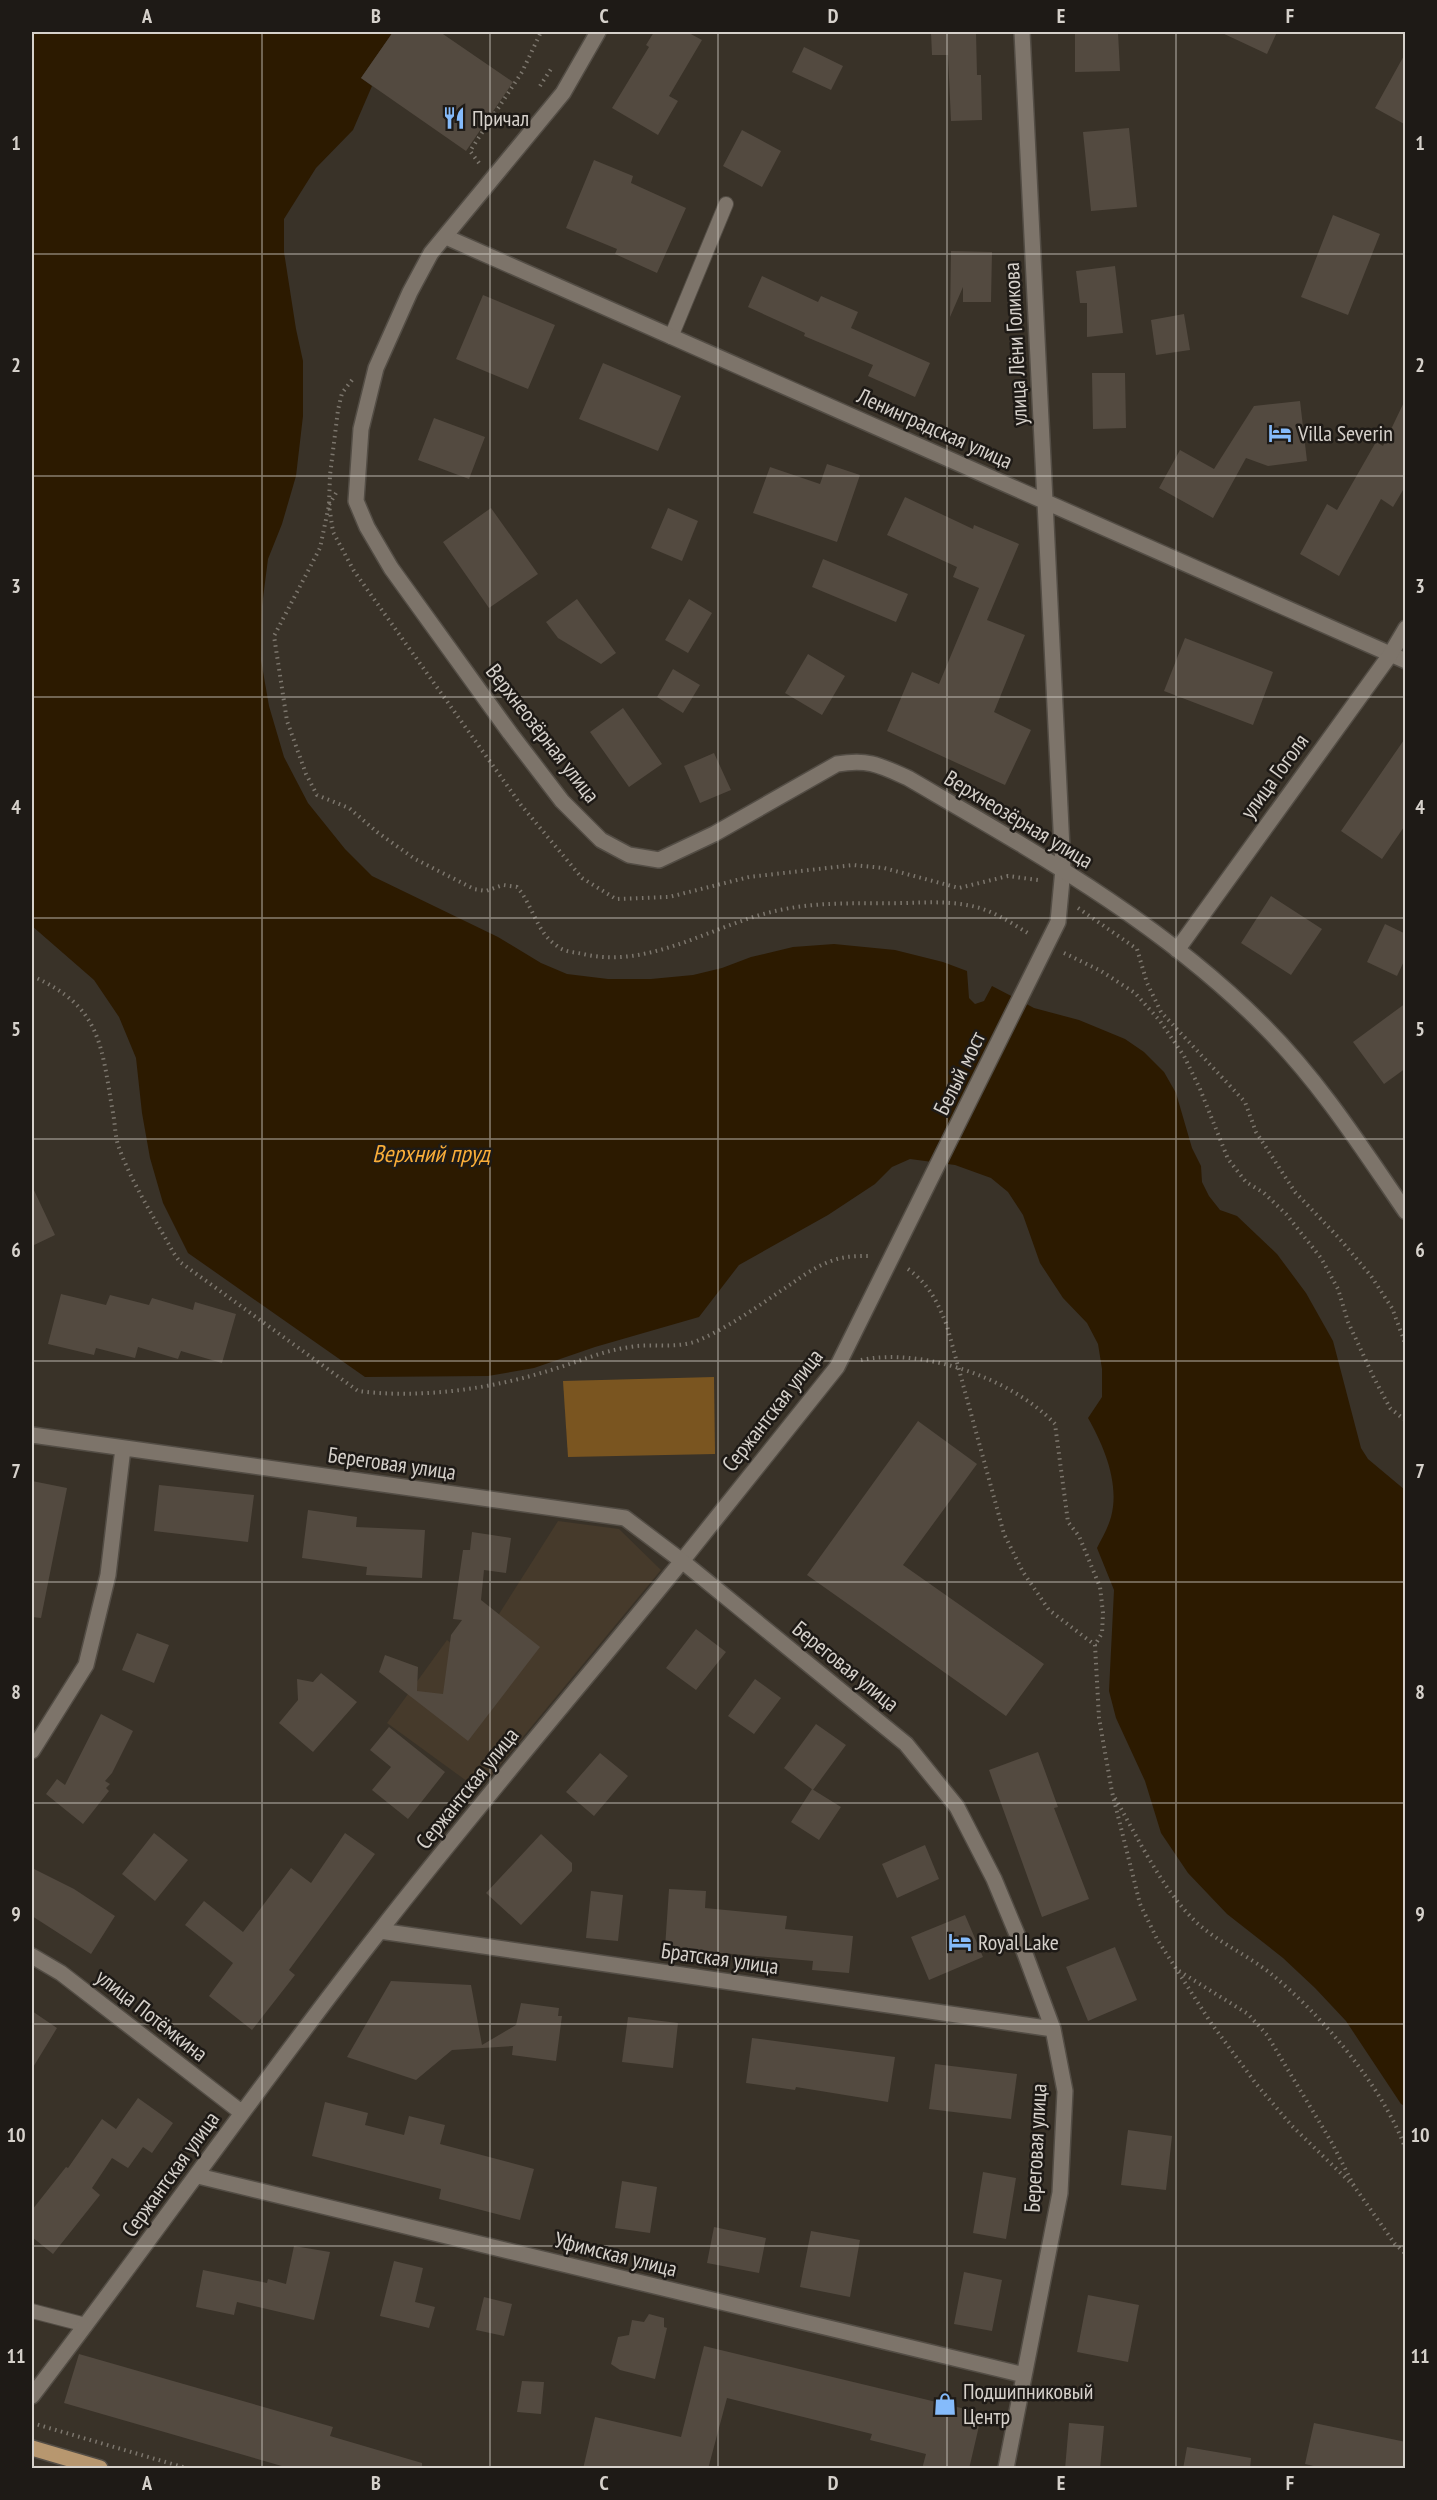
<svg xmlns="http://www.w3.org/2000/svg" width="1437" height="2500" viewBox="0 0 1437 2500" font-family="'PT Sans Narrow',sans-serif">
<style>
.built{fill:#463a2b}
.green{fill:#7a5520}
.water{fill:#2c1a00}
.building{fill:#534a40}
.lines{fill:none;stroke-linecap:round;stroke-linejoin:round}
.service-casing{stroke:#534d45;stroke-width:16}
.pedestrian-casing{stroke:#534d45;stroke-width:18}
.minor-casing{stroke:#534d45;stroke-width:18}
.tertiary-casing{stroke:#534d45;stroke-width:18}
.primary-casing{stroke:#534d45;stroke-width:18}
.path{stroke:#7c766d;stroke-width:4;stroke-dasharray:1.5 4.5;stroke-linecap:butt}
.service{stroke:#7d746a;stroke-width:14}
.pedestrian{stroke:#7d746a;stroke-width:15}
.minor{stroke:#7d746a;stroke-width:15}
.tertiary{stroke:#7d746a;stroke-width:15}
.primary{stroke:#b7976f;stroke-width:15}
.grid{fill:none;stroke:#d6d1cb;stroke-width:1.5;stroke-opacity:0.55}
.labels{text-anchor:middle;stroke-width:5;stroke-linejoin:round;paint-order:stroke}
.poi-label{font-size:22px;fill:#d6d1cb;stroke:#1e1a16;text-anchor:start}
.street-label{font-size:22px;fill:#d6d1cb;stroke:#1e1a16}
.water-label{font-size:24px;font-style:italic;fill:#f9ad39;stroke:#1e1a16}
.neatline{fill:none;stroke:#d6d1cb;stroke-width:2}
.grid-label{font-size:20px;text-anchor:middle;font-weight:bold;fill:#d6d1cb}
</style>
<rect width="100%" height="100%" fill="#393228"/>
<path class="built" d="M558,1521L619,1529L661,1570L479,1790L387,1723L447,1640L467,1655L499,1614Z"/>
<path class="green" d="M714,1377L715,1454L568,1457L563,1381Z"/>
<path class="water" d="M32,32H393L361,78L372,86L353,130L316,168L284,219V252L296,329L303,361V416L296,476L282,524L268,559L262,606L261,660L269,706L284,757L308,803L345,849L372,876L498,937L541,963L567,974L608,979H651L693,975L722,968L751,957L793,947L834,944L895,950L943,962L967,971L969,998L975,1004L984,1001L992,986L1034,1008L1079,1020L1125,1039L1144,1052L1164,1072L1176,1093L1192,1148L1201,1166L1202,1182L1209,1196L1220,1210L1237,1216L1277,1254L1306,1293L1333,1341L1361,1448L1368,1459L1405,1490V2106L1401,2104L1346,2021L1315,1988L1283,1958L1227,1914L1188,1873L1161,1833L1145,1781L1116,1718L1109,1691L1114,1590L1097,1548C1102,1538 1108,1528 1111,1517C1120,1484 1104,1446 1088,1418L1102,1397V1369L1098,1344L1087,1323L1063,1298L1040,1263L1023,1215L1008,1192L991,1178L955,1165L910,1159L892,1167L875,1184L828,1215L739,1265L699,1317L595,1347L534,1368L488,1376L365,1377L188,1253L163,1203L150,1158L142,1113L136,1058L119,1017L94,980L32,926Z"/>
<path class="building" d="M393,32H440L513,82L466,151L361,78Z
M654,32H687L702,40L669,96L678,101L658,135L612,108L649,47L646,45Z
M931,32H976L977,75H981L982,120L951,121L948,55H932Z
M1075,32H1118L1120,71L1075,72Z
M1220,32H1277L1267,54Z
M804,47L843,66L831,90L792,72Z
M1406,52V125L1375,108Z
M1129,128L1137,207L1091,211L1083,132Z
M742,130L781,151L762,187L723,166Z
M594,160L633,176L631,183L686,208L657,273L615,254L617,249L566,228Z
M1333,215L1380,234L1348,315L1301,297Z
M951,251L992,252L991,302H963V287L950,317Z
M1115,266L1123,333L1087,337V303H1080L1076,271Z
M762,276L818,302L821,296L858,312L851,328L930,363L915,397L868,376L873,365L804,336L805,333L748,307Z
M483,295L555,325L528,389L456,359Z
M1184,314L1190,350L1156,355L1151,320Z
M603,363L681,396L658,451L579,419Z
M1092,373H1125L1126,428L1093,429Z
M1406,398V485L1393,507L1381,499L1339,576L1300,554L1327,504L1337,510L1376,442L1383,446Z
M1300,401L1307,461L1268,466L1246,458L1213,518L1159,488L1180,450L1214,469L1254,406Z
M434,418L485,437L469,479L418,460Z
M827,464L860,475L837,542L753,513L770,467L820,484Z
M905,497L973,529L974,525L1019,544L987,620L1025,635L994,712L1031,730L1005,785L887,731L912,672L939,684L979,588L953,577L957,567L887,535Z
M491,508L538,574L489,608L443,542Z
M668,508L698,521L682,561L651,548Z
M823,559L908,594L896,622L812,587Z
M577,599L616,653L601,664L558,638L546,622Z
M689,599L712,613L688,653L665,640Z
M1185,638L1273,672L1253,725L1164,691Z
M808,654L845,676L822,715L785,693Z
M673,669L700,685L683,713L657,697Z
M623,708L662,764L629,787L590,732Z
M1406,737V824L1382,859L1341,831Z
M714,753L731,790L700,803L684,766Z
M1271,896L1322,929L1291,975L1241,943Z
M1385,924L1406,934V957L1397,976L1367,962Z
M1406,1003V1068L1384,1084L1353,1042Z
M32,1186L55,1235L32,1246Z
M61,1294L106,1305L110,1295L149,1305L152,1298L193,1310L195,1302L236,1314L222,1363L181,1351L178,1359L138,1347L135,1358L96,1348L94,1355L48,1344Z
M918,1421L977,1464L903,1565L1044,1664L1006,1716L807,1575Z
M32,1481L67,1488L41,1618L32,1617Z
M159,1485L254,1495L248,1542L154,1531Z
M308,1510L357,1517L356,1527L425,1530L422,1578L366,1575L367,1567L302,1558Z
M472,1532L511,1538L506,1573L484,1570L481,1600L540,1647L468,1741L379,1672L385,1655L418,1667L417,1691L443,1694L451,1635L462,1620L453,1619L463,1550H470Z
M696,1629L726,1652L696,1690L666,1668Z
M137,1633L169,1645L154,1683L122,1670Z
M321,1673L357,1702L313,1752L279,1723L298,1700L297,1679L313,1682Z
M755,1679L781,1698L754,1734L728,1716Z
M101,1714L133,1731L112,1773L105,1781L110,1784L106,1788L109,1791L83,1824L46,1794L57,1779L65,1785Z
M816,1724L846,1745L813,1790L784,1768Z
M389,1727L445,1772L408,1819L372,1790L391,1767L370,1750Z
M1038,1752L1058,1807L1054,1808L1089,1899L1042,1917L989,1770Z
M600,1753L628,1776L594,1816L566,1792Z
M812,1789L841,1807L819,1840L791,1822Z
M154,1833L188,1860L155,1901L122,1874Z
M345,1833L375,1854L289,1970L295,1975L252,2030L209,1996L233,1963L185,1925L204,1901L243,1932L291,1868L311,1883Z
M541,1834L572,1863V1871L521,1925L486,1893Z
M925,1845L939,1879L897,1898L882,1864Z
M32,1868L74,1889L115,1916L91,1954L32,1916Z
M669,1889L706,1891L705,1908L787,1916L785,1929L853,1936L849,1973L812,1970L813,1961L665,1948Z
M591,1891L623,1895L618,1941L586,1938Z
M965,1915L983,1957L929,1980L911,1937Z
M1115,1947L1137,2000L1088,2021L1066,1967Z
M391,1981L471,1985L482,2045L516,2025L521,2003L559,2008L558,2016H562L556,2061L512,2055L513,2046L452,2050L416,2080L347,2057Z
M32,2011L57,2028L32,2069Z
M628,2017L678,2023L673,2068L622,2062Z
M752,2038L895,2057L888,2102L796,2087L795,2090L746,2083Z
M935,2064L1017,2074L1011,2119L929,2109Z
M138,2098L173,2123L152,2153L143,2147L128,2168L112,2158L92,2188L100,2195L53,2254L32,2237V2210L66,2167L68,2168L102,2119L116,2129Z
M325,2102L368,2113L365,2125L404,2135L409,2116L445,2125L440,2144L534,2169L520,2220L439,2199L441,2189L312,2156Z
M1128,2130L1172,2136L1166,2190L1121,2185Z
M983,2172L1016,2178L1006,2239L973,2233Z
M622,2181L657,2187L650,2233L615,2228Z
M714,2227L766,2238L759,2273L707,2263Z
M811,2231L860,2240L850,2297L800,2287Z
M294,2246L330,2252L314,2320L237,2302L234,2315L196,2307L203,2270L267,2283L268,2279L286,2284Z
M394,2261L423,2268L415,2302L435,2307L429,2328L380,2316Z
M964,2272L1002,2280L992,2331L954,2324Z
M1088,2295L1139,2305L1128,2362L1077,2352Z
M484,2297L512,2304L504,2336L476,2330Z
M649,2314L664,2318V2327L667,2328L655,2379L620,2370L611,2364L618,2337L629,2335L632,2320L644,2322Z
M704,2346L982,2413L969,2469H922L926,2454L870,2440L872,2434L727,2398L708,2469H583L595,2417L681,2437Z
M79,2354L333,2427L330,2436L422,2463V2469H292L64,2403Z
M522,2381L544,2382L541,2414L517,2412Z
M1069,2423L1104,2426L1100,2469H1065Z
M1314,2423L1406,2442V2469H1326L1305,2464Z
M1187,2447L1251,2458L1250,2469H1183Z"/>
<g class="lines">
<g class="service-casing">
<path id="service" d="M671,337L726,204
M32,2311L86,2325"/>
</g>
<g class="pedestrian-casing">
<path id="pedestrian" d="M682,1561L837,1367L1058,922L1063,869"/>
</g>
<g class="minor-casing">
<path id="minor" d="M1022,32L1063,869
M446,237L1406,661
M32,1435L625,1518L682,1561L906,1744L957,1807L994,1879L1024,1951L1053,2029L1065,2091L1060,2193L1006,2468
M32,1751L86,1665L108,1575L123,1448
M380,1931L1053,2029
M32,1956L61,1973L241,2112
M198,2176L1024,2375
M32,2396C149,2243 260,2084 379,1932C477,1806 581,1685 682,1561"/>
</g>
<g class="tertiary-casing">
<path id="tertiary" d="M598,32L563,93L431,253L410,292L376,368L361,429L356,501L367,527L391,568L510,733L562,801L601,840L629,855L659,860L714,834L837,764C869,759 879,765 908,778C1033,851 1163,923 1265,1027C1320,1082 1362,1148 1406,1212
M1177,950L1390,655L1406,628"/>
</g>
<g class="primary-casing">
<path id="primary" d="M32,2448L100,2468"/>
</g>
<path class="path" d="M540,86L551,69
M479,163L470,151L522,72L541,32
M352,380L342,393L338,410L330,475L329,505L320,548L274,636L287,721L306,774L317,795L349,808L377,832L415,859L474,889L486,891L503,885L517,887C533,905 536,932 557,946C564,952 574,952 583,954C651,970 715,923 780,910C822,901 863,904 906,903C932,902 958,901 983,909C1000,915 1016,926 1031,935
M336,493L329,505L333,532L354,571L521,805L582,878L616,899L669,897L749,877L853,865L884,868L959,888L1008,876L1038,880
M1078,908L1137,949L1147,983L1161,1012L1245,1102L1256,1132L1295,1192L1339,1238L1371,1276L1392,1308L1404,1340L1406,1352
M1064,953L1101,971L1135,993L1160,1021L1184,1056L1200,1089L1228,1159L1246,1182L1264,1193L1286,1214L1321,1258L1338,1289L1348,1322L1374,1378L1390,1408L1406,1421
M32,976C102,1007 101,1045 113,1113C115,1123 115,1135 118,1145C131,1182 154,1217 173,1252L180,1262L358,1391C420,1399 491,1389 551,1370C578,1362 602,1351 630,1347C652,1343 675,1349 697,1341C730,1327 761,1304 791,1284C804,1275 818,1265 834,1260C845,1256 858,1256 870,1256
M908,1269C929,1284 938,1303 947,1326L1004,1534L1023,1572L1049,1610L1095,1645L1099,1718L1112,1792L1140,1904L1157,1939L1211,2023L1257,2085L1292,2126L1354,2186
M861,1360C923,1347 1013,1379 1055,1424L1068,1522L1079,1536L1100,1587L1103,1613L1102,1633L1095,1645
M1115,1798C1138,1838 1162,1889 1195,1921C1217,1942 1246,1954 1270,1973C1321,2014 1384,2088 1406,2150
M1179,1971L1248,2014L1267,2035L1332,2143L1354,2186L1395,2244L1406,2254
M32,2423L186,2468"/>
<use href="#service" class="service"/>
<use href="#pedestrian" class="pedestrian"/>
<use href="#minor" class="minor"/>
<use href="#tertiary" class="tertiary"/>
<use href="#primary" class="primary"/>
</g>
<path class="grid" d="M262,32V2468M490,32V2468M718,32V2468M947,32V2468M1176,32V2468M32,254H1406M32,476H1406M32,697H1406M32,918H1406M32,1139H1406M32,1361H1406M32,1582H1406M32,1803H1406M32,2024H1406M32,2246H1406"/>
<defs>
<g id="restaurant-bare" transform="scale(1.8)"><path d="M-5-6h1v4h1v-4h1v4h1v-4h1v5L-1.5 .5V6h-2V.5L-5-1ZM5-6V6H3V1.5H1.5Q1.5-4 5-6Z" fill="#85bbfb" stroke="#1e1a16" stroke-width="2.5" paint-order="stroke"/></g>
<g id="hotel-bare" transform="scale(1.8)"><path d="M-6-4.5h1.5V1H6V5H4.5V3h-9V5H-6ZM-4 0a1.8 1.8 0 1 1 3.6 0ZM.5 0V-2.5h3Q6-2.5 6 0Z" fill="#85bbfb" stroke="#1e1a16" stroke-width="2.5" paint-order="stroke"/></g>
<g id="shop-bare" transform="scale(1.8)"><path d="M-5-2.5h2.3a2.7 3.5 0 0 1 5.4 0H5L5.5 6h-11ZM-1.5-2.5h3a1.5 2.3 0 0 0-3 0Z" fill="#85bbfb" stroke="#1e1a16" stroke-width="2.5" paint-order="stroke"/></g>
</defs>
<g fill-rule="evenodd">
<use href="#restaurant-bare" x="454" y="118"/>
<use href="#hotel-bare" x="1280" y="433"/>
<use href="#hotel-bare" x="960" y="1942"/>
<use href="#shop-bare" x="945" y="2404"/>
</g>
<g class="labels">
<g class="poi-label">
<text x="472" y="126">Причал</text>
<text x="1298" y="441">Villa Severin</text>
<text x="978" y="1950">Royal Lake</text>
<text x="963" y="2399">Подшипниковый<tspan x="963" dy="25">Центр</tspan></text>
</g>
<g class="street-label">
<text transform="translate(1015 344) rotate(-93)" y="8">улица Лёни Голикова</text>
<text transform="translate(935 428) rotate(24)" y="8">Ленинградская улица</text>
<text transform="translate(543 733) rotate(52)" y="8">Верхнеозёрная улица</text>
<text transform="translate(1274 776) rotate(-54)" y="8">улица Гоголя</text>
<text transform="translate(1019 819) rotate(31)" y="8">Верхнеозёрная улица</text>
<text transform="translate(959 1073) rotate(-64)" y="8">Белый мост</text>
<text transform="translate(772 1410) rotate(-52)" y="8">Сержантская улица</text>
<text transform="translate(392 1463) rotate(8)" y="8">Береговая улица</text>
<text transform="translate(846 1666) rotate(39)" y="8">Береговая улица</text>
<text transform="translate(467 1788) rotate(-51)" y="8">Сержантская улица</text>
<text transform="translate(720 1958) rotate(8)" y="8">Братская улица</text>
<text transform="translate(152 2015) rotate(38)" y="8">улица Потёмкина</text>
<text transform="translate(1035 2148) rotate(-87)" y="8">Береговая улица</text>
<text transform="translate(170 2174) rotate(-54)" y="8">Сержантская улица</text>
<text transform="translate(616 2254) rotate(14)" y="8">Уфимская улица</text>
</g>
<g class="water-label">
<text x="431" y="1162">Верхний пруд</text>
</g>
</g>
<rect width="1437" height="2500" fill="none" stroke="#1e1a16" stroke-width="66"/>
<rect x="33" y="33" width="1371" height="2434" class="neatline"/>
<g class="grid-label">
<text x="147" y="23">A</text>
<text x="376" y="23">B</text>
<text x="604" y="23">C</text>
<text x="833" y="23">D</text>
<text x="1061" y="23">E</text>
<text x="1290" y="23">F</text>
<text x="16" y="150">1</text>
<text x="1420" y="150">1</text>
<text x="16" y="372">2</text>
<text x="1420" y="372">2</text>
<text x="16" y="593">3</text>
<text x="1420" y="593">3</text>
<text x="16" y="814">4</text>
<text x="1420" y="814">4</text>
<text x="16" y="1036">5</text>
<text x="1420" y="1036">5</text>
<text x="16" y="1257">6</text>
<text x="1420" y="1257">6</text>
<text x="16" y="1478">7</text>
<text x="1420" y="1478">7</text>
<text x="16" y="1699">8</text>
<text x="1420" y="1699">8</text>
<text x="16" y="1921">9</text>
<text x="1420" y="1921">9</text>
<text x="16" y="2142">10</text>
<text x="1420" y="2142">10</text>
<text x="16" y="2363">11</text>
<text x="1420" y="2363">11</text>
<text x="147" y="2490">A</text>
<text x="376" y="2490">B</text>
<text x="604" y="2490">C</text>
<text x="833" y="2490">D</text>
<text x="1061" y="2490">E</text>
<text x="1290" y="2490">F</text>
</g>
</svg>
